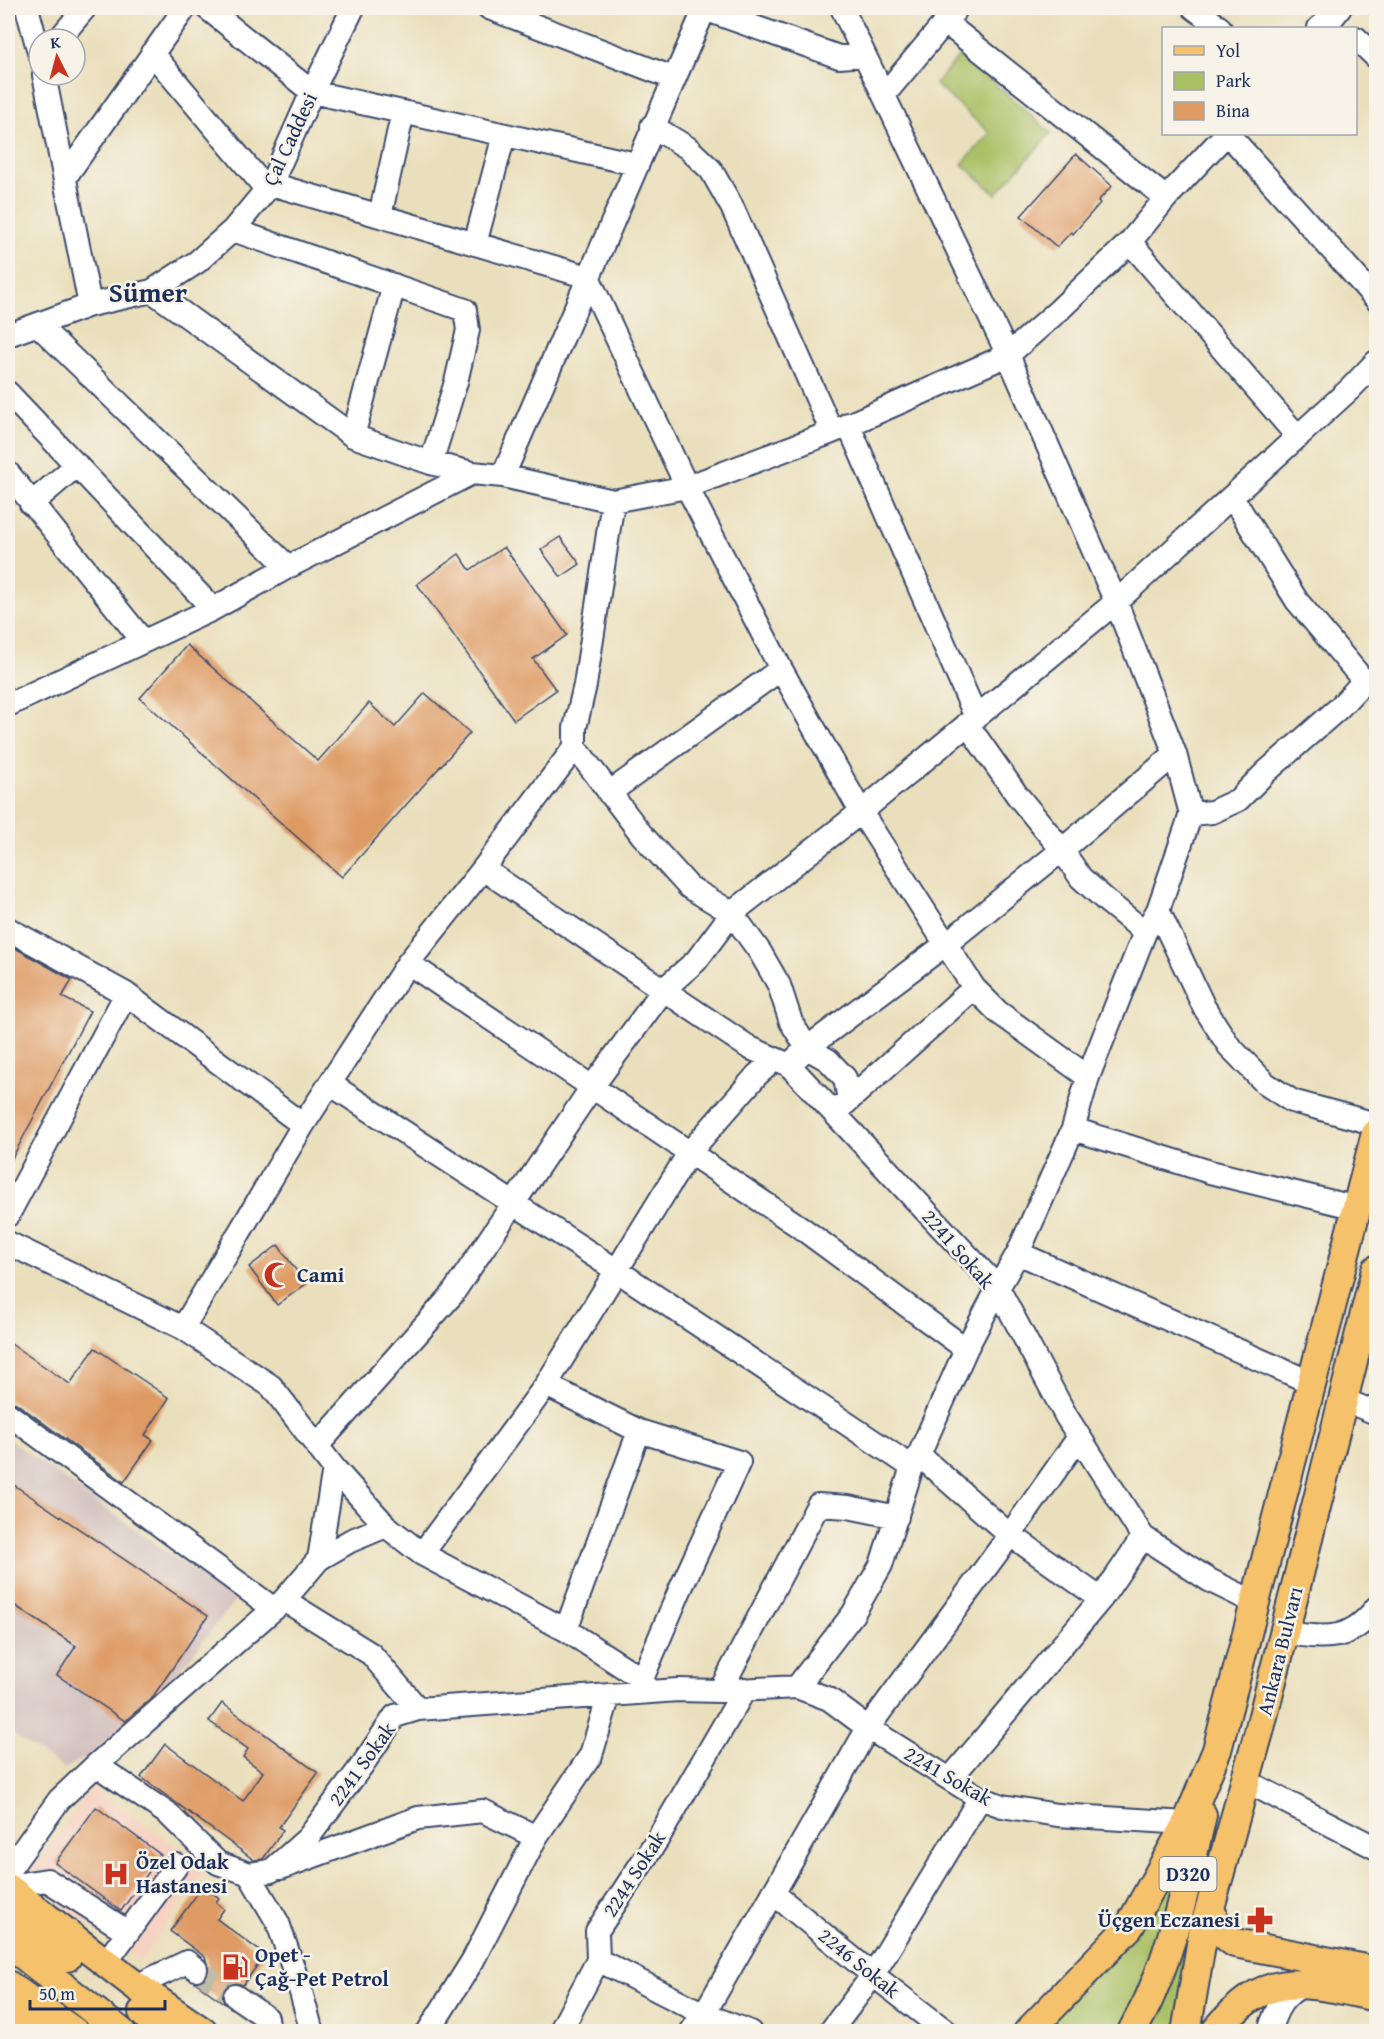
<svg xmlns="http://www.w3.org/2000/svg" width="1384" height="2039" viewBox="0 0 1384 2039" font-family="'Gentium Book Plus',serif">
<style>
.built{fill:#f6d2c3}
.industrial{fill:#d1bfbd}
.green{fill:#aac065;stroke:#627862;stroke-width:1.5}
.building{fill:#de9a63}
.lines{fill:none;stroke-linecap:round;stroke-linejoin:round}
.minor-tunnel{stroke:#c1bca9;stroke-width:22;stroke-dasharray:22 11;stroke-linecap:butt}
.minor-casing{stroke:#3a496c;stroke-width:26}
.major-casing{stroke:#3a496c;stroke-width:32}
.minor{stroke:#fff;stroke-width:22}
.major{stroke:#f5c16b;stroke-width:28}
.labels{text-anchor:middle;stroke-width:5;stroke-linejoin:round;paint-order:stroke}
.shield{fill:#f7f3e8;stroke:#5d6a87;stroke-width:1.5}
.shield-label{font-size:20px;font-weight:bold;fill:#1b2f5e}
.street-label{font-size:21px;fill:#1b2f5e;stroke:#f7f3e8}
.poi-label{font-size:21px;font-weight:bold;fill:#1b2f5e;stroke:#f7f3e8;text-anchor:start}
.district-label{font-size:27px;font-weight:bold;fill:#1b2f5e;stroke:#f7f3e8}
</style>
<rect width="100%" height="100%" fill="#f7f3e8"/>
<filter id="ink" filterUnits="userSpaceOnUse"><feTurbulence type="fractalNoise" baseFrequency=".0167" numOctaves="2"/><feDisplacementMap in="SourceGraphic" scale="12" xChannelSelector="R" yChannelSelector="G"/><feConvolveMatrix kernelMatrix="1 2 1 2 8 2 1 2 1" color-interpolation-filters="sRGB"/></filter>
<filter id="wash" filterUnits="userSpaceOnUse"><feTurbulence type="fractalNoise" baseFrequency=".008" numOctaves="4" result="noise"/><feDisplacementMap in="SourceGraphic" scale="24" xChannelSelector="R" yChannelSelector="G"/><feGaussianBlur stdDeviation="1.35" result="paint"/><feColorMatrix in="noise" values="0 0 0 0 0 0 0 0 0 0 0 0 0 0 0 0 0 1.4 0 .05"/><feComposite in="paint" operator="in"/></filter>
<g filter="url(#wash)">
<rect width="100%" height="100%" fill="#eadfbc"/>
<path class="built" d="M92,1787L206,1868L140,1961L25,1880Z"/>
<path class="industrial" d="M8,1439L235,1600L130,1734L64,1769L8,1731Z"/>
<path class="green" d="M961,54L1051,133L996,194L962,164L990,133L935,84Z
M1217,1750L1203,1933L1186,2031L1028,2032L1129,1927Z"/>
<g id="blocks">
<path class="building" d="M1076,154L1112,186L1098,201L1100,203L1073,234L1071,232L1057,247L1021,216Z
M560,537L580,564L561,577L541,550Z
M504,547L567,635L533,659L556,690L514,720L417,584L459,554L470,570Z
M187,645L318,761L369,703L395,727L425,693L470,733L342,877L140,698Z
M8,944L72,980L62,997L90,1011L8,1166Z
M278,1245L306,1284L277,1305L249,1267Z
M8,1342L70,1384L95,1348L169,1398L145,1435L153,1440L124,1482L16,1403L8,1401Z
M8,1481L208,1616L152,1698L125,1721L57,1675L76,1646L8,1601Z
M222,1703L318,1773L279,1827L283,1830L263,1859L254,1860L141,1777L165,1744L243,1801L263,1772L243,1757L248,1749L209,1721Z
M96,1807L161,1855L121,1911L55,1863Z
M203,1886L219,1898L216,1902L224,1909L217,1919L265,1955L243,1985L235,1983L230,1984L224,1988L222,1996L225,2004L195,1982L206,1978L209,1971L205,1957L170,1931Z"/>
</g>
</g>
<g filter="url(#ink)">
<use href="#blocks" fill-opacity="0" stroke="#3a496c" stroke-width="1.5"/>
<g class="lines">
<path class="minor-tunnel" d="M196,1969L235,1996"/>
<g class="minor-casing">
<path id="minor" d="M27,8L39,52
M207,8L312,92L636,164
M489,8L673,78
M842,8L1008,355L1116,602L1175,754L1191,814L1158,910L1145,932L1088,1077L1073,1129L1018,1253L998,1288L1066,1416L1143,1537L1209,1580L1256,1603
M1194,8L1220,28
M704,9L839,57L864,55
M946,23L1166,198
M1319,28L1333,17L1340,8
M1356,38L1376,57
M59,39L85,8
M152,53L267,190
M44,75L90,305
M884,95L957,8
M652,126L688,148L711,170L732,207L832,432
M1228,134L1376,299
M66,176L185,8
M271,184L588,277L687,487L781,669L861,812L974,988L998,1012L1088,1077
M380,216L403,112
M233,230L465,310L468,330L456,382L431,463
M1130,242L1298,437
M475,244L504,135
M152,291L353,436L431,463L472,473L503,476L613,501L687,487L832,432L1008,355L1059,310L1130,242L1166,198L1226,134
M38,325L288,567
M8,335L90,305L152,291L197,262L233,230L271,184L312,92L353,8
M8,393L213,609
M848,424L976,717
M353,436L394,285
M8,473L143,641
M503,476L705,8
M1232,497L1297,601L1364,681
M613,501L585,685L575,728V747L642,835L689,887L732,913L861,812L1116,602L1350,389L1376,362
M31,504L77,465
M8,705L213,609L288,567L472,473
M967,724L1017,795L1062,850L1081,878L1109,903L1145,932
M609,793L781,669
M1191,814L1212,812L1238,800L1266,772L1339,708L1364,681L1376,680
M483,869L750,1048L787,1064
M1158,910L1204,1007L1229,1046L1266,1084L1292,1101L1376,1124
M8,929L126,994L303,1125
M408,963L800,1227L966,1349
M330,1084L616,1270L912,1467
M849,1100L845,1078L828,1060L807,1048L946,944L1062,850L1175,754
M839,1109L974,988
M1073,1129L1210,1172L1357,1208
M8,1215L126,994
M8,1243L183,1328L271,1386L334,1468L319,1559L284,1600L96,1765L59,1800L8,1871
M1018,1253L1312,1383
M183,1328L303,1125L408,963L483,869L575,747
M1344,1400L1376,1413
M8,1414L274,1609
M919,1455L1005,1531L1101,1599
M334,1468L386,1526L422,1554L566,1630L642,1679L649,1692
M422,1554L546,1385
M319,1559L350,1541L386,1526
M284,1600L371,1654L418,1709
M566,1630L639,1431
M1285,1633C1325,1638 1349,1643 1376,1608
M642,1679L680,1590L739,1462L639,1431L546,1385L689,1153L757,1075L775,1059
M797,1687L829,1699L868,1728L980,1798L1002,1806L1057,1815L1187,1823
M745,1689L657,1840L597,1931L598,1960L704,2014L750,2032
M720,1691L818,1505L848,1507L897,1517
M96,1765L168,1814L218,1863L249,1874L271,1871L308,1838L363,1764L395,1716L418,1709L678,1690L720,1691L797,1687L853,1614L881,1565L912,1467L919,1455L966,1349L998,1288L789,1065L807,1048L791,1022L779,985L760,952L732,913L696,961L664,989L592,1087L451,1296L317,1446
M950,1779L1101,1599L1143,1537
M1246,1781L1376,1848
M281,1868L418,1818L483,1811L536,1837
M249,1874L278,1923L299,1985L312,2032
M8,1886L47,1880L128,1932
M773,1893L873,1975L947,2032
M106,1962L177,1865
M136,1986L187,1962L196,1969
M235,1996L267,2018L269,2032
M428,2032L473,1960L536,1837L591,1755L609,1695
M560,2032L598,1960
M691,2032L704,2014L868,1728L1010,1535L1079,1437
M830,2032L873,1975L980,1798
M1269,2032C1276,2008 1283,1995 1305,1984"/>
</g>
<g class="major-casing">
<path id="major" d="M8,1888L136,1986L203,2032
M1210,1907C1214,1922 1221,1935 1235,1943L1376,1971
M8,1914L67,1957
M8,1943L121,2032
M8,1985L74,2032
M8,2011L37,2032
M143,2012L163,2032
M1028,2032L1129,1927L1187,1823L1217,1750L1376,1133
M1132,2032C1138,2019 1146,2007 1151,1994C1176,1937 1188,1875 1202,1815
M1186,2032L1203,1933L1259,1732L1376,1270
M1215,2032C1225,2020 1236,2008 1249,1999C1287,1972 1335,1989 1376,1997"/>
</g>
<use href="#minor" class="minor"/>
<use href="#major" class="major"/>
</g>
</g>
<defs>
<g id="mosque-bare" transform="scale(2.07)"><path d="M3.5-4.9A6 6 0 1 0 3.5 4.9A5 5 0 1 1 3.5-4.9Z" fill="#c8321e" stroke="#f7f3e8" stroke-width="2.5" paint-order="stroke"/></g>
<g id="hospital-bare" transform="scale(2.07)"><path d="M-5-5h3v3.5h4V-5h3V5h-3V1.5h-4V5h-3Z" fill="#c8321e" stroke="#f7f3e8" stroke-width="2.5" paint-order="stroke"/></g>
<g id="pharmacy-bare" transform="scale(2.07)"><path d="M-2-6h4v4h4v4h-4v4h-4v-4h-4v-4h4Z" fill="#c8321e" stroke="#f7f3e8" stroke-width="2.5" paint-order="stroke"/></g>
<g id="fuel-bare" transform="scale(2.07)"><path d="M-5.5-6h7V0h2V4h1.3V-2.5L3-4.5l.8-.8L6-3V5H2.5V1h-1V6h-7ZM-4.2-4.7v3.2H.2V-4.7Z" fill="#c8321e" stroke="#f7f3e8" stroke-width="2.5" paint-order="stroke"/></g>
</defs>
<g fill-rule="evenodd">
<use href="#mosque-bare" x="277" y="1275"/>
<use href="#hospital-bare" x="116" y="1874"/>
<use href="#pharmacy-bare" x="1260" y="1920"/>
<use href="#fuel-bare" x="235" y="1967"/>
</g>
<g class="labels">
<rect class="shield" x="1159.5" y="1857" width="57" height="34" rx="4.5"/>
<g class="shield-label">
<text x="1188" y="1881">D320</text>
</g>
<g class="street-label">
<text transform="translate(290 139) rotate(-65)" y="7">Çal Caddesi</text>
<text transform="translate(958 1249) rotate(49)" y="7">2241 Sokak</text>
<text transform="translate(1280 1651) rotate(-76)" y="7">Ankara Bulvarı</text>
<text transform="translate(362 1764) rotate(-54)" y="7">2241 Sokak</text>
<text transform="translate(948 1776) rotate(30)" y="7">2241 Sokak</text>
<text transform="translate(634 1874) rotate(-57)" y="7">2244 Sokak</text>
<text transform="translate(859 1963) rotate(39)" y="7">2246 Sokak</text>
</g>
<g class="poi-label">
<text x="297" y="1282">Cami</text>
<text x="136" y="1869">Özel Odak<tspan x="136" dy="24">Hastanesi</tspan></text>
<text x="1240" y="1927" text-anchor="end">Üçgen Eczanesi</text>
<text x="255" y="1962">Opet -<tspan x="255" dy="24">Çağ-Pet Petrol</tspan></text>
</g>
<g class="district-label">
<text x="148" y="302">Sümer</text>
</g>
</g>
<rect width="1384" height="2039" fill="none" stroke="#f7f3e8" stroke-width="30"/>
<rect x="1162" y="27" width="195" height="108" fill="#f7f3e8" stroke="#9fa5b1" stroke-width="1.5"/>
<rect x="1174" y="46" width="30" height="9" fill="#f5c16b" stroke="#9fa5b1" stroke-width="1.5"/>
<text x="1216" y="57" font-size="18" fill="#1b2f5e">Yol</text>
<rect x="1174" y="72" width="30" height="18" fill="#aac065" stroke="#9fa5b1" stroke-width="1.5"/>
<text x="1216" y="87" font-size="18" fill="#1b2f5e">Park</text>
<rect x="1174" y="102" width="30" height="18" fill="#de9a63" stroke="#9fa5b1" stroke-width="1.5"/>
<text x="1216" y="117" font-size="18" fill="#1b2f5e">Bina</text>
<g transform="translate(57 57) rotate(354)"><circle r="28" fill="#f7f3e8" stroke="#9fa5b1" stroke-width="1.5"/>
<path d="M0-4.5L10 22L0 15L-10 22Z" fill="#c8321e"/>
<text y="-9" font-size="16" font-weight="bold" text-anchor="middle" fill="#1b2f5e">K</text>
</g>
<path d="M30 2000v9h135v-9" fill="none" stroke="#1b2f5e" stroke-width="3"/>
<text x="39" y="2000" font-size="18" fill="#1b2f5e" stroke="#f7f3e8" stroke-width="4.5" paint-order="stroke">50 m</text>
</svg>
